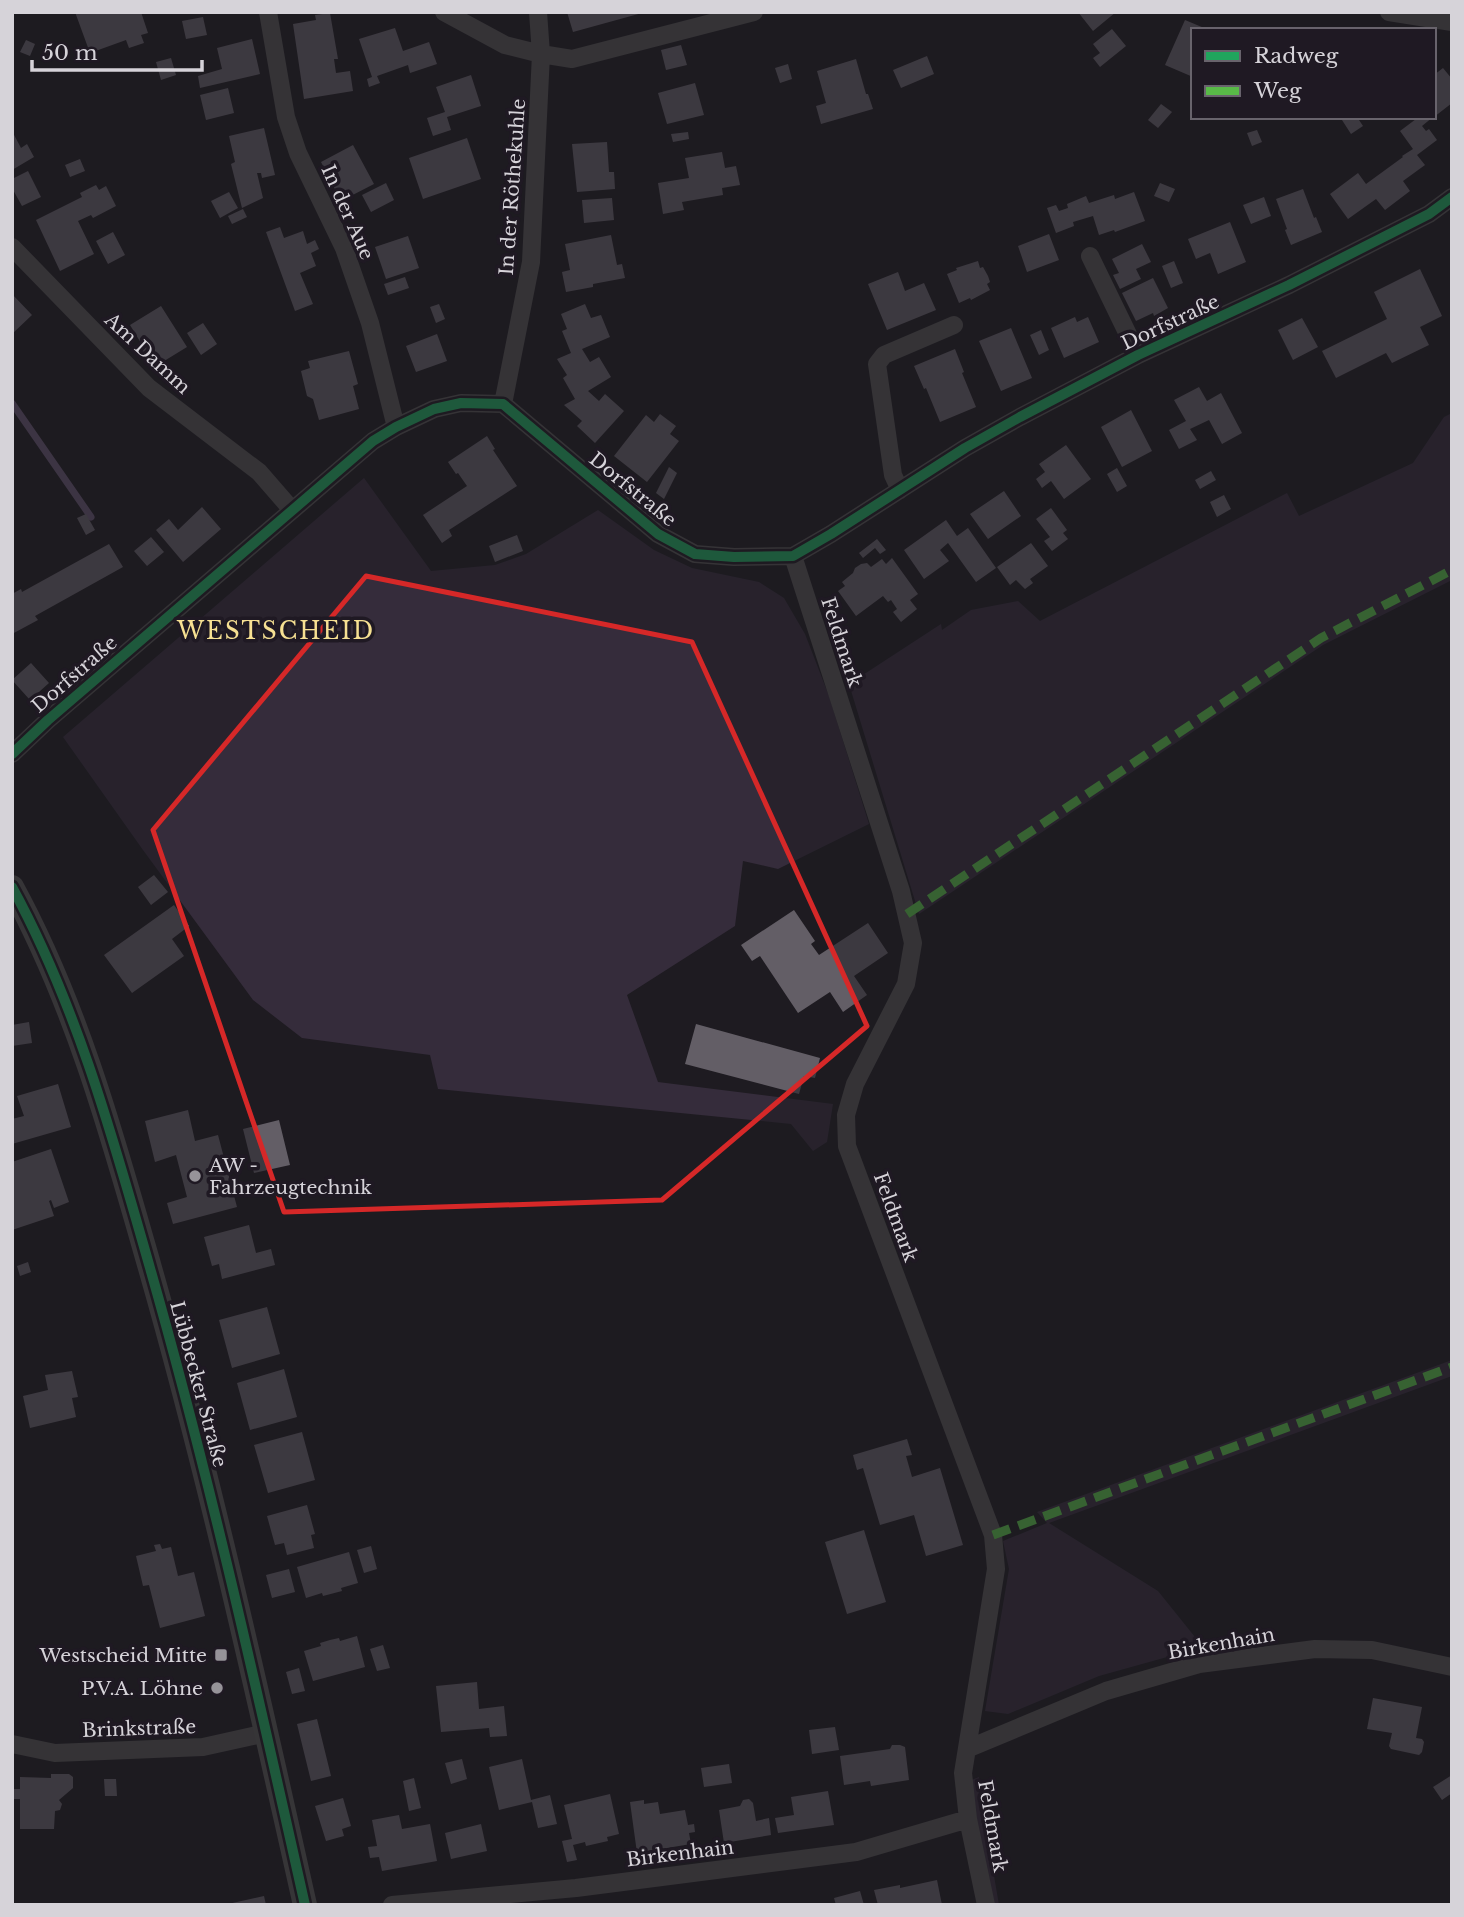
<svg xmlns="http://www.w3.org/2000/svg" width="1464" height="1917" viewBox="0 0 1464 1917" font-family="'Libre Baskerville',serif">
<style>
.green{fill:#352c3b}
.lines{fill:none;stroke-linecap:round;stroke-linejoin:round}
.stream{stroke:#63536d;stroke-width:7}
.building{fill:#635e66}
.minor{stroke:#525150;stroke-width:18}
.secondary{stroke:#555453;stroke-width:24}
.quiet{stroke:#58b947;stroke-width:9;stroke-dasharray:18 9;stroke-linecap:butt}
.cycleway-casing{stroke:#1f1923;stroke-width:15}
.cycleway{stroke:#20a55d;stroke-width:10}
.marked{fill:none;stroke:#d62828;stroke-width:5;stroke-linejoin:round}
.poi-dot{fill:#969399;stroke:#1f1923;stroke-width:2.5}
.labels{text-anchor:middle;stroke-width:7;stroke-linejoin:round;paint-order:stroke}
.street-label{font-size:19px;fill:#d6d3d9;stroke:#1f1923}
.poi-label{font-size:19px;fill:#d6d3d9;stroke:#1f1923;text-anchor:end}
.quarter-label{font-size:23px;letter-spacing:2px;fill:#f6e092;stroke:#1f1923}
</style>
<rect width="100%" height="100%" fill="#1e1b21"/>
<path class="green" d="M1452,413V580L1323,645L919,914L849,684L941,624L942,630L971,610L1018,601L1040,621L1287,493L1299,516L1413,463L1444,417Z
M364,478L431,571L495,565L526,554L598,510L654,550L692,568L759,582L784,598L805,634L829,696L869,824L778,869L743,861L735,926L627,995L658,1082L833,1104L827,1142L813,1151L791,1124L438,1089L430,1055L302,1038L253,1000L143,850L63,737Z
M1452,1360V1376L1049,1523L1158,1591L1203,1647L1099,1676L1008,1714L985,1711L1009,1569L1003,1541L1047,1523L1037,1512Z
M979,1777V1788L999,1905H991L969,1781Z"/>
<g class="lines">
<path class="stream" d="M12,403L91,517"/>
</g>
<path class="building" d="M75,12H141L148,33L141,35L144,43L129,48L126,40L90,53Z
M567,12H642V13L573,32Z
M1078,12H1116L1093,31Z
M330,13L338,59H334L336,73L350,71L353,91L304,99L293,24L316,20L315,15Z
M203,17L207,35L186,39L182,21Z
M1185,20L1209,30H1193V77L1165,65Z
M395,28L403,51L429,42L437,64L410,73L408,65L377,76L380,83L369,87L367,79L372,77L359,39Z
M1112,29L1126,46L1100,67L1093,58L1100,53L1093,44Z
M252,39L260,74L200,88L198,76L222,69L217,48Z
M26,40L35,44L30,56L20,52Z
M681,45L687,65L666,70L661,50Z
M927,56L934,74L901,88L893,70Z
M171,58L176,75L161,80L156,62Z
M856,59L866,94H868L873,109L821,124L816,106L826,103L817,71Z
M788,64L792,79L780,83L775,68Z
M1443,68L1452,79L1450,86L1452,103L1434,117V75Z
M471,75L481,106L447,117L451,130L433,136L427,118L445,112L436,87Z
M695,83L704,115L667,124L658,93Z
M228,88L234,113L206,120L200,95Z
M1161,104L1172,112L1158,128L1148,120Z
M1346,117H1357L1363,126L1351,134L1342,120Z
M1415,117H1433L1422,126L1426,131L1429,129L1437,140L1417,155L1425,165L1403,181L1410,191L1385,210L1376,199L1348,219L1330,194L1358,173L1366,184L1403,157L1402,156L1413,149L1400,131L1416,119Z
M264,128L275,175L262,178L261,173H257L263,198L242,208L231,164L235,162L229,136Z
M1257,130L1262,142L1252,146L1247,133Z
M12,131L21,148L27,144L34,157L12,170Z
M688,132L689,139L673,142L671,134Z
M467,138L481,179L423,199L409,158Z
M607,142L609,172H614L615,189L577,192L572,144Z
M353,145L374,184L341,201L321,162Z
M722,152L725,168L736,166L740,185L722,188L723,195L682,202L684,210L663,214L658,183L689,178L685,158Z
M80,159L85,171L70,177L65,165Z
M28,171L41,197L22,206L12,188V179Z
M386,183L394,200L371,212L362,195Z
M1160,183L1175,189L1169,202L1154,196Z
M96,185L99,190L106,186L116,206L93,218L91,215L78,221L94,254L60,271L36,220L82,197L80,193Z
M1303,189L1314,218L1316,217L1322,232L1291,245L1285,230L1287,229L1276,199Z
M229,192L238,208L220,218L211,201Z
M1134,192L1145,221L1115,232L1114,230L1099,235L1093,216L1073,222L1074,226L1056,233L1047,208L1056,205L1059,211L1068,208L1067,204L1086,196L1089,203L1114,195L1115,199Z
M1264,197L1271,216L1251,224L1243,205Z
M612,198L614,220L584,223L582,200Z
M243,209L247,217L232,224L228,216Z
M1230,222L1246,262L1218,274L1210,253L1196,259L1188,239Z
M280,227L284,238L303,231L307,244L315,240L319,249L311,253L316,266L300,273L313,304L295,311L266,232Z
M113,232L125,255L108,264L96,241Z
M1049,234L1059,260L1027,272L1018,246Z
M611,235L617,265L622,264L625,278L593,284V287L566,292L562,272L570,270L565,244Z
M408,236L419,268L386,279L375,247Z
M1142,244L1151,262L1136,269L1141,279L1120,289L1113,275L1119,273L1112,259Z
M978,261L980,268L983,267L988,276L990,282L987,284L990,290L971,300L970,298L959,303L947,274L957,270L956,268Z
M1174,261L1183,283L1171,288L1162,266Z
M1420,269L1442,316L1420,327L1429,345L1392,363L1386,353L1336,378L1322,351L1387,319L1374,292Z
M898,272L905,291L924,283L936,310L887,330L868,284Z
M405,277L409,288L388,295L384,284Z
M1153,278L1168,308L1154,316L1153,313L1136,321L1122,293Z
M12,294L32,315L12,334Z
M439,304L445,319L436,323L430,307Z
M585,304L591,318L601,315L610,337L582,349L590,362L599,357L611,377L588,391L599,401L605,394L624,411L595,443L577,426L582,421L564,405L575,399L563,378L567,375L557,359L571,353L562,331L567,329L561,314Z
M161,306L187,347L156,366L146,351L141,355L135,347L141,343L130,325Z
M1075,317L1077,322L1088,317L1099,342L1064,358L1051,328Z
M1302,318L1318,347L1293,360L1278,330Z
M203,323L217,344L201,355L187,333Z
M1011,328L1032,378L1001,391L979,341Z
M1041,330L1049,350L1039,355L1030,335Z
M437,334L447,361L416,372L406,346Z
M955,349L964,372L962,373L976,407L940,422L926,388L924,389L914,366Z
M349,351L358,384L353,386L359,409L319,420L313,399L307,396L301,371L310,368L308,361Z
M1199,387L1207,401L1221,393L1242,433L1222,444L1209,420L1190,429L1197,440L1179,449L1169,430L1186,421L1174,400Z
M1131,410L1152,451L1122,467L1101,427Z
M660,414L676,426L670,434L679,441L647,482L614,456L646,415L654,422Z
M487,436L495,449L493,450L517,486L449,530L452,536L442,543L423,515L467,486L458,473L456,474L448,462Z
M1066,445L1091,479L1064,499L1051,481L1042,488L1036,479L1045,472L1039,464Z
M669,467L677,473L664,499L656,493Z
M1117,468L1127,486L1117,492L1107,474Z
M1211,471L1216,480L1200,489L1195,480Z
M1004,491L1021,516L988,539L970,514Z
M1224,495L1231,509L1217,517L1210,502Z
M202,507L221,529L183,562L156,530L169,519L178,530Z
M1051,508L1067,530L1063,533L1068,539L1052,551L1044,541L1050,537L1036,519Z
M86,514L95,530L86,535L77,518Z
M946,520L957,536L968,528L996,568L976,582L948,543L940,550L949,561L924,579L904,550Z
M517,535L523,551L495,562L489,546Z
M151,537L164,552L147,566L134,551Z
M877,539L886,550L880,554L875,548L863,558L859,553Z
M1031,543L1048,566L1030,579L1033,583L1025,589L1016,580L1010,585L997,567Z
M109,544L123,567L35,616L38,620L12,634V594L21,589L22,592Z
M892,558L918,594L910,600L917,609L901,622L893,612L897,609L891,600L888,602L883,596L856,616L838,591L845,586L842,582L853,573L855,568L861,564L867,563L871,567L882,559L886,564Z
M31,663L49,683L30,700L12,680Z
M154,875L168,892L151,905L138,887Z
M174,905L189,926L172,939L184,956L132,993L104,955Z
M794,910L815,941L811,944L819,955L868,923L888,953L854,976L867,995L843,1012L830,992L798,1013L760,956L752,961L741,945Z
M29,1022L32,1043L12,1046V1025Z
M696,1024L820,1058L815,1078L804,1076L799,1094L685,1064Z
M58,1084L71,1127L12,1144V1119L24,1116L17,1096Z
M188,1110L195,1141L218,1135L237,1207L173,1224L167,1203L187,1197L176,1155L155,1162L145,1121Z
M279,1120L290,1165L254,1173L243,1129Z
M51,1149L69,1202L54,1208L51,1200L49,1201L54,1216L12,1230V1162Z
M249,1225L256,1253L271,1249L275,1265L222,1279L219,1264L212,1266L204,1237Z
M28,1262L31,1272L20,1276L17,1266Z
M267,1307L280,1354L232,1368L219,1320Z
M284,1369L297,1417L250,1430L237,1383Z
M72,1371L78,1397L72,1398L76,1417L30,1428L23,1396L48,1390L45,1375Z
M302,1432L315,1480L268,1493L254,1445Z
M907,1439L912,1455L906,1456L912,1477L940,1468L963,1545L926,1556L914,1515L880,1525L863,1468L857,1470L853,1455Z
M307,1505L315,1534L311,1535L314,1548L287,1555L284,1543L275,1545L267,1516Z
M864,1530L886,1602L847,1614L825,1542Z
M160,1544L162,1549L171,1547L178,1576L194,1572L205,1616L160,1628L149,1585L143,1586L136,1556L156,1551L154,1545Z
M371,1546L377,1569L364,1573L357,1550Z
M349,1552L358,1583L341,1588L342,1591L323,1596L322,1593L306,1598L297,1567Z
M289,1569L295,1592L272,1598L266,1575Z
M357,1636L365,1667L313,1681L304,1651L321,1646L320,1643L330,1640L339,1638L340,1641Z
M383,1645L390,1668L377,1671L370,1649Z
M299,1668L305,1691L292,1694L286,1672Z
M477,1682L479,1709L504,1706L507,1736L490,1737L489,1728L441,1732L436,1686Z
M1373,1698L1422,1707L1416,1738L1422,1739L1424,1742L1422,1752L1419,1755L1391,1749L1389,1746L1392,1733L1367,1729Z
M317,1719L331,1776L311,1781L297,1724Z
M835,1727L839,1750L812,1754L809,1730Z
M892,1745H900L905,1747L909,1780L871,1786L870,1781L844,1785L840,1756L890,1749Z
M462,1759L467,1779L451,1784L445,1763Z
M522,1759L531,1800L550,1795L557,1824L538,1828L532,1802L499,1810L489,1767Z
M729,1764L732,1783L704,1787L701,1768Z
M51,1774H69L73,1777V1788L59,1800L62,1804L60,1810L55,1811L54,1829H20V1799H14V1789H20V1777L51,1778Z
M1452,1775V1793L1442,1800L1433,1787Z
M414,1778L421,1808L409,1811L403,1781Z
M104,1779H116L117,1796H105Z
M828,1791L834,1825L778,1833L775,1818L794,1815L791,1797Z
M610,1794L619,1834L607,1837L608,1841L586,1846L585,1842L573,1845L577,1860L567,1862L562,1841L572,1839L564,1805Z
M343,1798L351,1826L342,1829L344,1836L326,1841L315,1806Z
M749,1799L753,1803L756,1821L769,1818L771,1835L724,1843L719,1810L740,1806L743,1800Z
M644,1800V1804L658,1802L660,1814L685,1810L688,1825L694,1824L695,1832L689,1833L691,1844L637,1853L630,1802Z
M399,1815L402,1829L430,1824L437,1861L382,1871L379,1857L370,1858L368,1847L377,1846L372,1820Z
M481,1824L487,1851L451,1859L445,1833Z
M937,1880L942,1905H878L874,1890L900,1885V1888Z
M860,1891L864,1905H836L834,1898Z
M264,1896L266,1905H229L228,1904Z"/>
<g class="lines">
<path class="minor" d="M268,12L286,117L298,153L344,248L370,323L396,427
M444,12L505,45L541,54L572,59L754,12
M1389,12L1452,22
M12,247L149,388L259,472L292,510
M1090,256L1138,355
M503,404L531,262L541,54L538,12
M900,490L893,475L877,364L884,355L954,325
M793,556L901,891L913,943L906,984L855,1084L846,1115L847,1146L993,1535L996,1569L963,1773L968,1819L986,1905
M12,754L48,720L373,441L396,427L434,409L461,403L503,404L658,534L695,554L734,557L793,556L831,534L965,448L1020,417L1138,355L1289,285L1429,214L1452,197
M12,1744L55,1753L203,1747L266,1733
M967,1749L1106,1691L1199,1664L1315,1649L1372,1650L1452,1667
M392,1905L576,1888L856,1852L968,1819"/>
<path class="secondary" d="M12,887C77,1006 113,1138 150,1268C210,1478 257,1691 305,1905"/>
<path class="quiet" d="M907,914L1321,638L1452,570
M993,1535L1452,1367"/>
<g class="cycleway-casing">
<path id="cycleway" d="M12,754L48,720L373,441L396,427L434,409L461,403L503,404L658,534L695,554L734,557L793,556L831,534L965,448L1020,417L1138,355L1289,285L1429,214L1452,197
M12,887C77,1006 113,1138 150,1268C210,1478 257,1691 305,1905"/>
</g>
<use href="#cycleway" class="cycleway"/>
</g>
<path d="M0 0H1464V1917H0ZM366,576L692,642L867,1026L662,1200L284,1212L153,830Z" fill="#1e1b21" fill-opacity=".55" fill-rule="evenodd"/>
<path class="marked" d="M366,576L692,642L867,1026L662,1200L284,1212L153,830Z"/>
<g class="poi-dot">
<circle cx="195" cy="1176" r="7"/>
<rect x="214" y="1648" width="14" height="14" rx="3.5"/>
<circle cx="217" cy="1688" r="7"/>
</g>
<g class="labels">
<g class="street-label">
<text transform="translate(512 187) rotate(-86)" y="7">In der Röthekuhle</text>
<text transform="translate(348 212) rotate(66)" y="7">In der Aue</text>
<text transform="translate(1170 322) rotate(-25)" y="7">Dorfstraße</text>
<text transform="translate(148 353) rotate(43)" y="7">Am Damm</text>
<text transform="translate(633 489) rotate(39)" y="7">Dorfstraße</text>
<text transform="translate(842 642) rotate(72)" y="7">Feldmark</text>
<text transform="translate(74 674) rotate(-41)" y="7">Dorfstraße</text>
<text transform="translate(896 1217) rotate(70)" y="7">Feldmark</text>
<text transform="translate(199 1384) rotate(75)" y="7">Lübbecker Straße</text>
<text transform="translate(1221 1643) rotate(-10)" y="7">Birkenhain</text>
<text transform="translate(139 1728) rotate(-2)" y="7">Brinkstraße</text>
<text transform="translate(993 1826) rotate(80)" y="7">Feldmark</text>
<text transform="translate(680 1853) rotate(-7)" y="7">Birkenhain</text>
</g>
<g class="poi-label">
<text x="209" y="1172" text-anchor="start">AW -<tspan x="209" dy="22">Fahrzeugtechnik</tspan></text>
<text x="207" y="1662">Westscheid Mitte</text>
<text x="203" y="1695">P.V.A. Löhne</text>
</g>
<g class="quarter-label">
<text x="276" y="639">WESTSCHEID</text>
</g>
</g>
<rect width="1464" height="1917" fill="none" stroke="#d6d3d9" stroke-width="28"/>
<rect x="1191" y="28" width="245" height="91" fill="#1f1923" stroke="#68636c" stroke-width="2"/>
<rect x="1205" y="51" width="35" height="10" fill="#20a55d" stroke="#68636c" stroke-width="2"/>
<text x="1254" y="63" font-size="21" fill="#d6d3d9">Radweg</text>
<rect x="1205" y="86" width="35" height="10" fill="#58b947" stroke="#68636c" stroke-width="2"/>
<text x="1254" y="98" font-size="21" fill="#d6d3d9">Weg</text>
<path d="M32 60v10h170v-10" fill="none" stroke="#d6d3d9" stroke-width="3.5"/>
<text x="42" y="60" font-size="21" fill="#d6d3d9" stroke="#1f1923" stroke-width="5" paint-order="stroke">50 m</text>
</svg>
